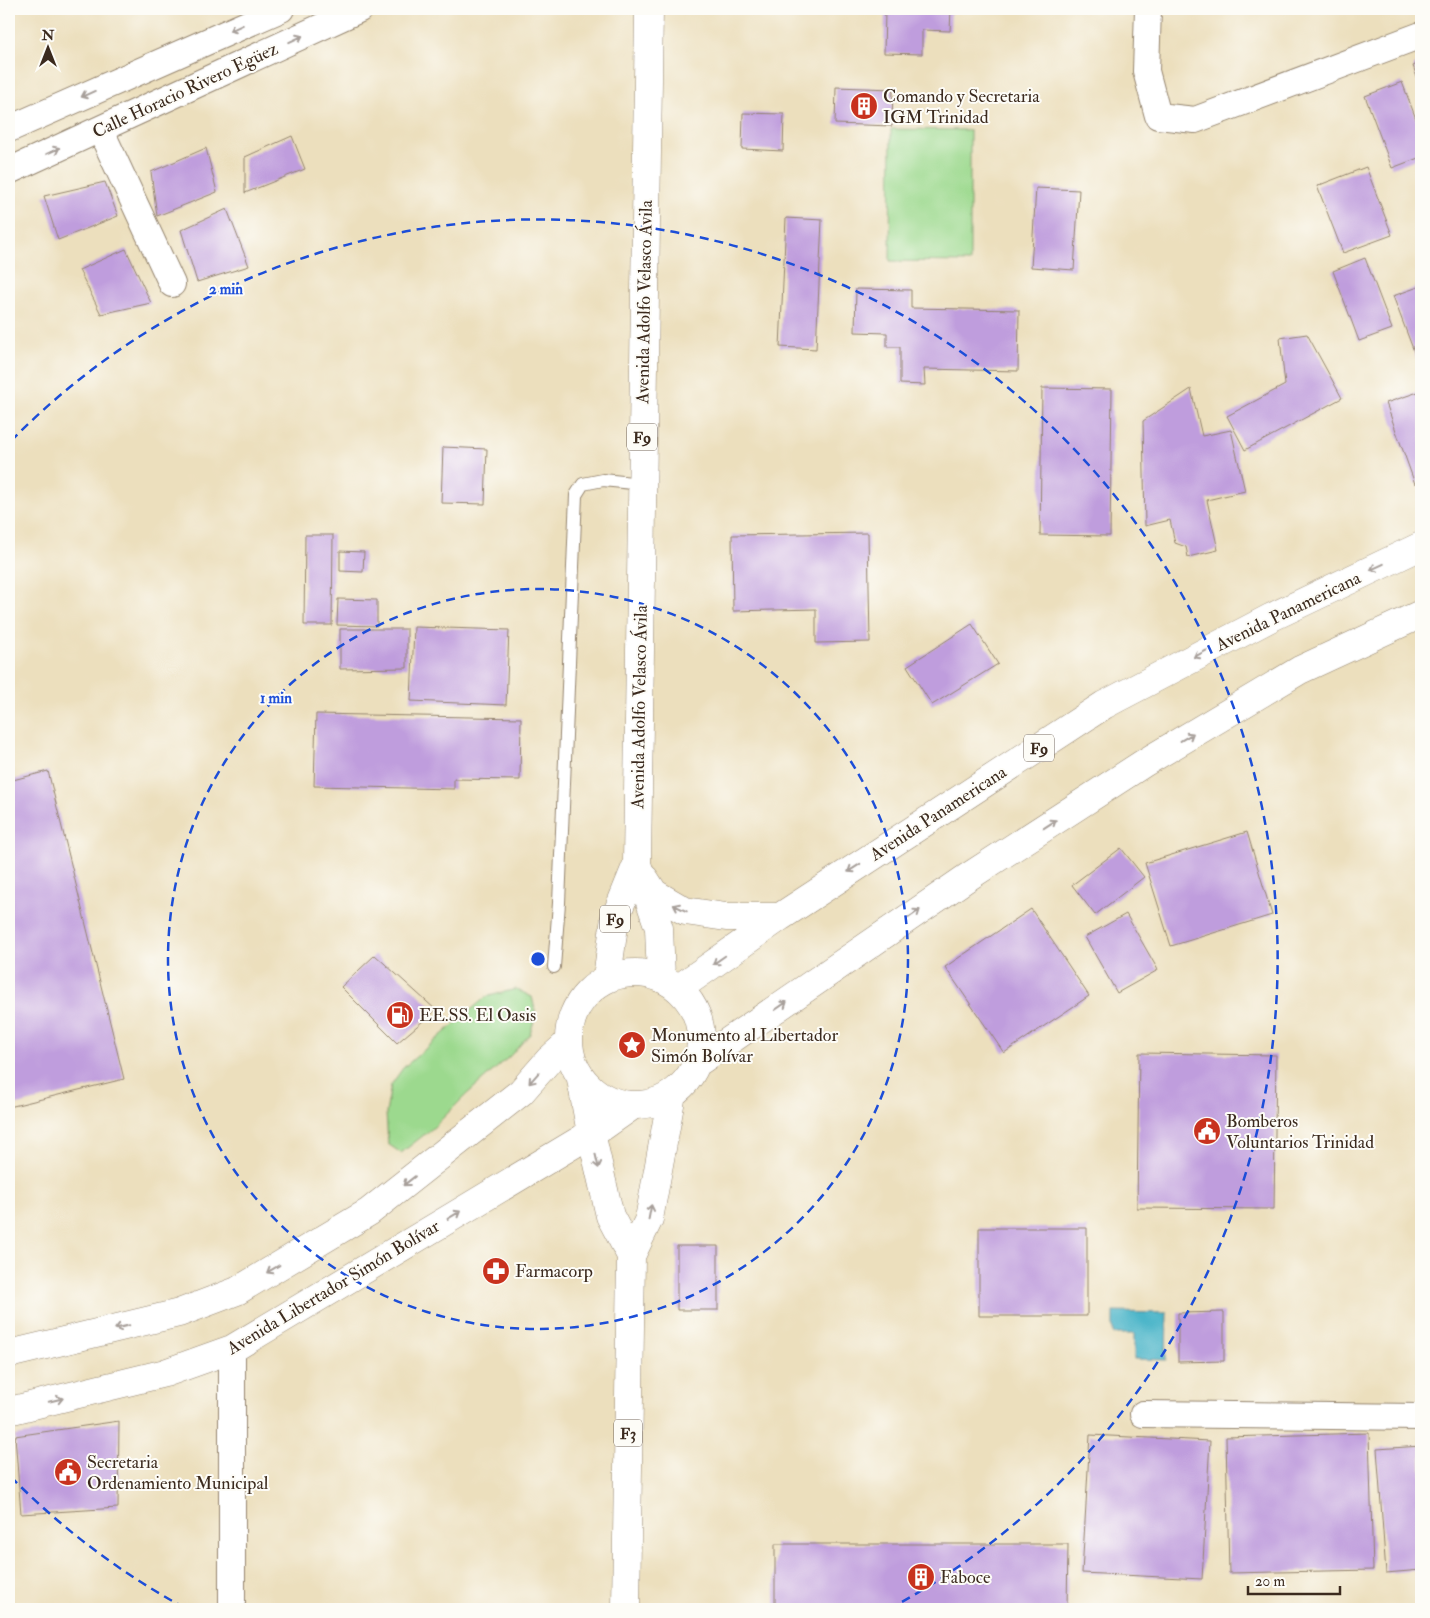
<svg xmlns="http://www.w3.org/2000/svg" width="1430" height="1618" viewBox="0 0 1430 1618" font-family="'IM FELL Double Pica',serif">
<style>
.green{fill:#9cd98e;stroke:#6c8256}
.water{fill:#4bb5c9;stroke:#437074}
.building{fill:#bf9ddd}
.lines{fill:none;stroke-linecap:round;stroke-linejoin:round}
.lane-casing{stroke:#94846e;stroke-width:14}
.street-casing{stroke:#94846e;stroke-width:28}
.primary-casing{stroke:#94846e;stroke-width:29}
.highway-casing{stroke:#94846e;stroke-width:29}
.lane{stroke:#fff;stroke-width:12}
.street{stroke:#fff;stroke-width:26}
.primary{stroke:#fff;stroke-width:28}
.highway{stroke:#fff;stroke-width:28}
.oneway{stroke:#a79f9a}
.ring{fill:none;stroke:#1d4ed8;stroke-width:2.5;stroke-dasharray:9 6}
.labels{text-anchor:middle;stroke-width:4;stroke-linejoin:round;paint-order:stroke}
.shield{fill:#fdfcf7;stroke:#75695f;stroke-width:1}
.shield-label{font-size:16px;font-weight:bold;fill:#3b2a1e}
.street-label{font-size:18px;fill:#3b2a1e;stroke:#fdfcf7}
.poi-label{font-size:18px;fill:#3b2a1e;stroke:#fdfcf7;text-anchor:start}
.centre{fill:#1d4ed8;stroke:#fdfcf7;stroke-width:2.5}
.ring-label{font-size:15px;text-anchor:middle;font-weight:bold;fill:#1d4ed8;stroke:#fdfcf7;stroke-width:4;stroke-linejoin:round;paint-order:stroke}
</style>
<rect width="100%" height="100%" fill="#fdfcf7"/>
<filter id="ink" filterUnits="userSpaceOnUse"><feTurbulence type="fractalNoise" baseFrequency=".02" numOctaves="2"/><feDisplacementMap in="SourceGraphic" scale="10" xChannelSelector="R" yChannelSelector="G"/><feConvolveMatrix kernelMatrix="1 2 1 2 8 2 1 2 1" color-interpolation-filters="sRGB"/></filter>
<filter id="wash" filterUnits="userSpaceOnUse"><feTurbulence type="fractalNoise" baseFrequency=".0096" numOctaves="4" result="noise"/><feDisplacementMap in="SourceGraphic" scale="20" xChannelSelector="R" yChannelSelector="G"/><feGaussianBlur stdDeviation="1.12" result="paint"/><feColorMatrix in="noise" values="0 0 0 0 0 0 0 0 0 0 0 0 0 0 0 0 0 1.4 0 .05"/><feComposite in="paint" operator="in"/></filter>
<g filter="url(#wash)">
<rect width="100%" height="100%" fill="#ecdfbd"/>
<path class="green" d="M891,129L970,130V262L890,261Z
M516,989L532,997L536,1014L530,1034L510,1056L467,1094L434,1127L401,1153L388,1144L386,1113L391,1085L403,1068L486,997Z"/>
<path class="water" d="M1113,1312L1167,1313L1166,1360L1134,1359V1334H1113Z"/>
<g id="blocks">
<path class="building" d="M918,9H951L950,31L922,30V54L884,53L885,12L918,13Z
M1421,62V88L1413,66Z
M1402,82L1421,132V157L1392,168L1365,96Z
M836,87L893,89L892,126L835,124Z
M743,113L784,114L783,151L742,149Z
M292,136L305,169L245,193V157Z
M206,148L217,192L157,216L151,172Z
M1366,167L1392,235L1343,253L1317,186Z
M105,182L118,216L58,240L44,196Z
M1036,188L1079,190L1074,270L1031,267Z
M227,209L249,266L197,282L181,230Z
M786,218L822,220L816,349L780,347Z
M126,249L151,303L101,314L79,270Z
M1365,258L1392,329L1359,341L1333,271Z
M1421,286V370L1393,296Z
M856,289L911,290V308L1019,310L1018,371L924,369L925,385L900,384V347H887V333L855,332Z
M1307,334L1342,398L1245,450L1227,416L1285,385L1280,338Z
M1042,388L1112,389L1110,536L1040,535Z
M1191,389L1202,436L1231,430L1245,491L1207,500L1218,550L1188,557L1186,547L1175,543L1170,520L1145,526L1143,421Z
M1421,391V481L1415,484L1386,403Z
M443,447L487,449L485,504L441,503Z
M868,533L870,642L816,643V609L733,611L732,535Z
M305,535H333L332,625H304Z
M340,551L364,552L363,572L340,571Z
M338,599L377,600V626L337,625Z
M972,624L998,664L932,705L907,666Z
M414,627L509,630L506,705L411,701Z
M340,629H407V668L340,669Z
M316,714L521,718L520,780L454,779V789L314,786Z
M48,771L124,1079L9,1107V781Z
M1247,832L1272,915L1171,946L1145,863Z
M1121,848L1144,877L1095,915L1072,885Z
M1031,909L1089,996L1004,1053L945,967Z
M1126,914L1158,970L1117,993L1085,937Z
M375,955L436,1010L397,1043L341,987Z
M1139,1053L1276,1055L1274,1209L1137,1208Z
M979,1228H1087V1316H979Z
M677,1246H718V1310H677Z
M1224,1312V1361L1178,1362V1313Z
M119,1421L118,1508L21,1514L15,1436Z
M1369,1433L1373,1570L1229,1573L1226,1437Z
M1090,1435L1210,1441L1202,1579L1082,1573Z
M1421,1446V1570L1386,1573L1377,1449Z
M775,1544H1068L1067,1609H775Z"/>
</g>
</g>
<g filter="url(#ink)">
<use href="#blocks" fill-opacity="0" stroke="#94846e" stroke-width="1"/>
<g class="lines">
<g class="lane-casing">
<path id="lane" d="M554,967L559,903L576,495L583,484L603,480L642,484"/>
</g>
<g class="street-casing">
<path id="street" d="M1148,9L1146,71L1158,116L1195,120L1421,35
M9,129L281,9
M100,129L172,284
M9,171L360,9
M232,1349V1609
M1143,1414L1421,1417"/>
</g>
<g class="primary-casing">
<path id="primary" d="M9,1354L179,1313L237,1291L369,1212L521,1092L549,1060L568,1043
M9,1411L165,1373L232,1349L602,1127L632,1106"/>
</g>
<g class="highway-casing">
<path id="highway" d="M649,9L637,864L659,928L661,977
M645,879L654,893L685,911L726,917H780
M569 1039a66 66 0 1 1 132 0a66 66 0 1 1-132 0Z
M607,978L615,918L637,864
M679,988L780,917L1104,705L1270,618L1421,546
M697,1063L965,879L1144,763L1300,670L1421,614
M581,1079L591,1133L610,1216L631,1256
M626,1609L631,1256L649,1219L672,1094"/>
</g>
<use href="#lane" class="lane"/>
<use href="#street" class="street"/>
<use href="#primary" class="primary"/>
<use href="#highway" class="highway"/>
</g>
<defs><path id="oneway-shaft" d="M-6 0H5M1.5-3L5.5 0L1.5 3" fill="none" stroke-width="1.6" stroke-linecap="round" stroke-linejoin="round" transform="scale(1.25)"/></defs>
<g class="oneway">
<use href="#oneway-shaft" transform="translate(236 28) rotate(156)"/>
<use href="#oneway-shaft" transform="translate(296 39) rotate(-25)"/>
<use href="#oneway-shaft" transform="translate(88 94) rotate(156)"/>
<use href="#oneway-shaft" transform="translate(53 151) rotate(-25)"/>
<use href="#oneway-shaft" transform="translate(1377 567) rotate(155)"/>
<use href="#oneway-shaft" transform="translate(1200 654) rotate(152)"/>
<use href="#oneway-shaft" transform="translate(1187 737) rotate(-31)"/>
<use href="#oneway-shaft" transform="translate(1050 824) rotate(-33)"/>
<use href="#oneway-shaft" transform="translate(854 868) rotate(147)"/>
<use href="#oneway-shaft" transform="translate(680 908) rotate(-154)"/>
<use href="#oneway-shaft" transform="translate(914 914) rotate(-35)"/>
<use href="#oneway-shaft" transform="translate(719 960) rotate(145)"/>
<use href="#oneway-shaft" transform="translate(781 1006) rotate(-35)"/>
<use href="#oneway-shaft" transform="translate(534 1078) rotate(131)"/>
<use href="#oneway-shaft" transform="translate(597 1161) rotate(77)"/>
<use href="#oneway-shaft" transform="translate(409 1181) rotate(142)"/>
<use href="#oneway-shaft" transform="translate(650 1212) rotate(-79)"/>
<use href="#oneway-shaft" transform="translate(454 1215) rotate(-31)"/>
<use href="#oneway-shaft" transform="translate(273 1269) rotate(149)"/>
<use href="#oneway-shaft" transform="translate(122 1327) rotate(167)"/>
<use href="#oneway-shaft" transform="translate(56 1400) rotate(-14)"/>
</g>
</g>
<g class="ring">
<circle cx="538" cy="959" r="370"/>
<path d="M185 1608A739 739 0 0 1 11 1477M11 441A739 739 0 1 1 891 1608"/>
</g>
<defs>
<g id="building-disc" transform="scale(1.4375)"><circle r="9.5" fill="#c8321e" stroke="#fdfcf7"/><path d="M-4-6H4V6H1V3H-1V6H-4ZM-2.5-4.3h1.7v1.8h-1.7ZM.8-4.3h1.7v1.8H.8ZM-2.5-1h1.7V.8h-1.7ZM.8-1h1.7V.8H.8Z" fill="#fff"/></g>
<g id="fuel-disc" transform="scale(1.4375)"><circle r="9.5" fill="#c8321e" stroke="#fdfcf7"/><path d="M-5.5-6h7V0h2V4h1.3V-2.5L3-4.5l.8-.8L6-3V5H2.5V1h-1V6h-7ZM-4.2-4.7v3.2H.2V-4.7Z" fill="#fff"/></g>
<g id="sight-disc" transform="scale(1.4375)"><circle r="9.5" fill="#c8321e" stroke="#fdfcf7"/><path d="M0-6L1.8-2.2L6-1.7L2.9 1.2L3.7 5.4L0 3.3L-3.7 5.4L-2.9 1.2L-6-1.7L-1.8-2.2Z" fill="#fff"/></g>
<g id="civic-disc" transform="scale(1.4375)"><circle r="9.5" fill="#c8321e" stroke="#fdfcf7"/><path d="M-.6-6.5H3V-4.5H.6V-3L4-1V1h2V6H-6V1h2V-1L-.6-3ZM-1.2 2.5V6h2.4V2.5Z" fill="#fff"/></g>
<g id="pharmacy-disc" transform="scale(1.4375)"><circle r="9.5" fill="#c8321e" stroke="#fdfcf7"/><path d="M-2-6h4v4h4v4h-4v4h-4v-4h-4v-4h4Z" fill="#fff"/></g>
</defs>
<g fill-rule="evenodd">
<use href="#building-disc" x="864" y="106"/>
<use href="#fuel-disc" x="400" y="1015"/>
<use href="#sight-disc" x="632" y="1045"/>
<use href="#civic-disc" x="1207" y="1131"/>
<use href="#pharmacy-disc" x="496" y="1271"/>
<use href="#civic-disc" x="68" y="1472"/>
<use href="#building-disc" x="921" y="1577"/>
</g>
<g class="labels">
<g class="shield">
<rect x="627" y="423.5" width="30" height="27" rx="4"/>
<rect x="1024" y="734.5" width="30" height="27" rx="4"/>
<rect x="600" y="905.5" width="30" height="27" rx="4"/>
<rect x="614" y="1419.5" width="28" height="27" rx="4"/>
</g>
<g class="shield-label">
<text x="642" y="443">F9</text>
<text x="1039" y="754">F9</text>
<text x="615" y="925">F9</text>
<text x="628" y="1439">F3</text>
</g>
<g class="street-label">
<text transform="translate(185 90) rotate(-25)" y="6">Calle Horacio Rivero Egüez</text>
<text transform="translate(644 302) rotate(-89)" y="6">Avenida Adolfo Velasco Ávila</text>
<text transform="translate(1288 611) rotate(-26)" y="6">Avenida Panamericana</text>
<text transform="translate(639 707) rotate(-89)" y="6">Avenida Adolfo Velasco Ávila</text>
<text transform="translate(938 813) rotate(-33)" y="6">Avenida Panamericana</text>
<text transform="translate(333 1287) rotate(-31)" y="6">Avenida Libertador Simón Bolívar</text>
</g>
<g class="poi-label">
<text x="883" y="102">Comando y Secretaria<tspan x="883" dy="21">IGM Trinidad</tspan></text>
<text x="419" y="1021">EE.SS. El Oasis</text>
<text x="651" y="1041">Monumento al Libertador<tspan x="651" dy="21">Simón Bolívar</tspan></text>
<text x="1226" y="1127">Bomberos<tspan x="1226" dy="21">Voluntarios Trinidad</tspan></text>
<text x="515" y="1277">Farmacorp</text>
<text x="87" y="1468">Secretaria<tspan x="87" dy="21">Ordenamiento Municipal</tspan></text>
<text x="940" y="1583">Faboce</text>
</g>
</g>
<circle cx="538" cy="959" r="8" class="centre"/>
<g class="ring-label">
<text x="226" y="294">2 min</text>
<text x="276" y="703">1 min</text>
</g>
<rect width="1430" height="1618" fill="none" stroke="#fdfcf7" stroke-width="30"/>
<g transform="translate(48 48)" stroke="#fdfcf7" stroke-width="4" paint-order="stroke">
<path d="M0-4L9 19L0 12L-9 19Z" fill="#3b2a1e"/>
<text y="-8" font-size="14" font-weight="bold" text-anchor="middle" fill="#3b2a1e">N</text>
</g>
<path d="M1248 1586v8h92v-8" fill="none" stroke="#3b2a1e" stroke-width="2.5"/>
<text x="1255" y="1586" font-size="15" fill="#3b2a1e" stroke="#fdfcf7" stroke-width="4" paint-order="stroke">20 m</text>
</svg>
